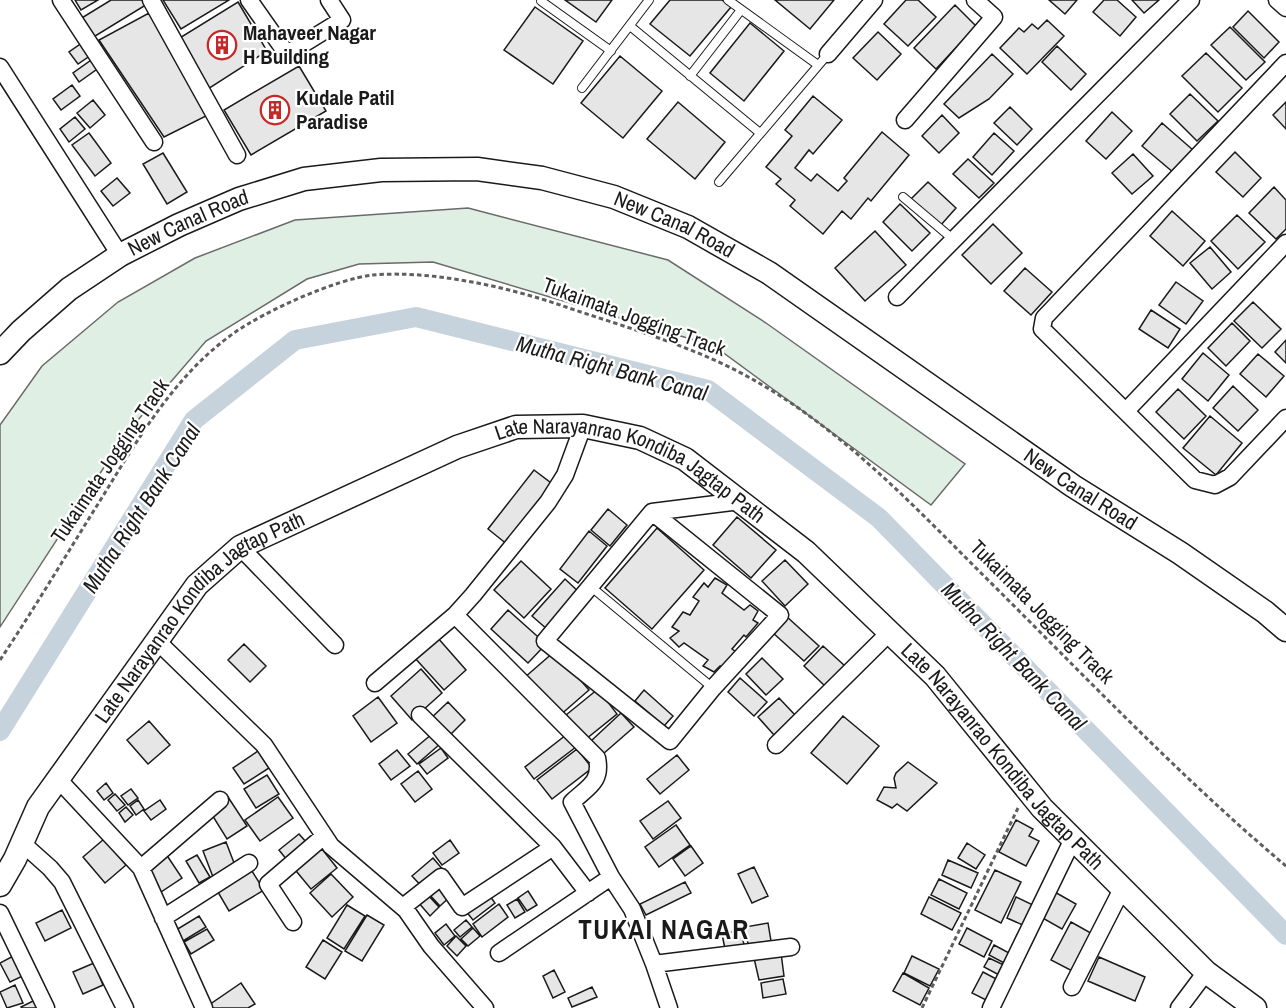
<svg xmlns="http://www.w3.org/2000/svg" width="1286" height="1008" viewBox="0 0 1286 1008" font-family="'Archivo Narrow',sans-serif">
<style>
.green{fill:#e0efe3;stroke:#6a6a6a;stroke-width:1.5}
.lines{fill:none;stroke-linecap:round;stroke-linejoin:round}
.canal{stroke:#c6d2dc;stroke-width:20}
.building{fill:#e6e6e6;stroke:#1a1a1a;stroke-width:1.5}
.lane-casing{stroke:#1a1a1a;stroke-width:10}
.street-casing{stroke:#1a1a1a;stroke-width:19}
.secondary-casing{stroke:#1a1a1a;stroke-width:25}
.path{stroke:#5f5f5f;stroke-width:3;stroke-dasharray:4.5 3;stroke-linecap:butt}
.lane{stroke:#fff;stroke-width:8}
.street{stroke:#fff;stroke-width:16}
.secondary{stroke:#fff;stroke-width:22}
.labels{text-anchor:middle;stroke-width:4.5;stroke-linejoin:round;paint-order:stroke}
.poi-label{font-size:21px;font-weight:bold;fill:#1a1a1a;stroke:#fff;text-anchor:start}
.street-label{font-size:21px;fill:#1a1a1a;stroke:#fff}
.water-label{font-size:22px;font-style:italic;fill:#1a1a1a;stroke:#fff}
.district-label{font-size:27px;font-weight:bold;letter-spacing:1.5px;fill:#1a1a1a;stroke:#fff}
</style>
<rect width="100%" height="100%" fill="#fff"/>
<path class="green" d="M468,208L668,260L766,323L965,464L931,505L714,346L433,262L359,264L307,279L206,341L125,435L0,627V425L42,366L118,302L195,258L295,220Z"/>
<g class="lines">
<path class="canal" d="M0,731L194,420L295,340L416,317L708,390L879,518L1286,935"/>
</g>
<path class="building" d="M75,0H98L81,10Z
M111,0H147L149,3L92,38L80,19Z
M163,0H229L181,29Z
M565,0H612L596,22Z
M670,0H722L731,7L690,56L650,24Z
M775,0H834L810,29Z
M906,0H918L936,17L908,46L884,24Z
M1049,0H1077L1065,14Z
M1104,0H1117L1136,17L1120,36L1093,12Z
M1132,0H1159L1144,13Z
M238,2L267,51L208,89L178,39Z
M955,5L976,26L936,69L914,48Z
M535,7L583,41L553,84L504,50Z
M1248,11L1279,42L1264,58L1233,27Z
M149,13L206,116L164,137L99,40Z
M1047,20L1064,36L1027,74L1000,48L1019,28L1024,32L1032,24L1038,29Z
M750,23L784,51L744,101L710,73Z
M1230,27L1265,62L1246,80L1211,45Z
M878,32L901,54L877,80L853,58Z
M86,40L94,53L78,64L69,52Z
M1057,46L1086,74L1071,90L1042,62Z
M1206,53L1242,88L1218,112L1182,76Z
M992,54L1013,74L989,99L959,118L944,104Z
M620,56L662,91L623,138L581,103Z
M94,58L100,67L79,82L73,73Z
M299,66L326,111L251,155L224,110Z
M72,85L80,96L61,110L53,99Z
M1190,94L1218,121L1197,141L1170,114Z
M813,96L842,120L813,154L809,150L795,168L811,181L817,174L838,191L847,181L844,178L882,132L909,155L871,201L868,198L851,219L842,211L823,234L790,206L795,200L776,184L781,179L766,167L792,136L785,130Z
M93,100L105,115L90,128L77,113Z
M678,102L725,142L695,179L647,139Z
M1286,102V129L1273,115Z
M1010,107L1032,129L1017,145L994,123Z
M1112,112L1132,131L1106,159L1086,141Z
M942,115L959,133L939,153L922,136Z
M75,117L85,129L69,142L60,129Z
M1162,123L1193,150L1174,173L1142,146Z
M89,133L111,163L95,176L72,145Z
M994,133L1014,151L992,175L973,157Z
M1235,152L1261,178L1243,197L1216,172Z
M163,153L187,192L167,204L143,164Z
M1133,154L1153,176L1132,194L1112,173Z
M968,159L994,183L979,198L953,174Z
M117,178L130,193L113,206L101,191Z
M928,182L956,208L940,226L911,199Z
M1274,187L1286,200V229L1276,239L1249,213Z
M900,204L930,233L912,251L883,222Z
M1172,211L1205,241L1183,266L1150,236Z
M1237,215L1265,242L1238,269L1211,241Z
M993,224L1022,253L991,284L962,255Z
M875,231L906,265L865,301L835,268Z
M1210,247L1231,272L1212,289L1190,263Z
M1025,268L1052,292L1031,315L1004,291Z
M1176,282L1203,301L1186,324L1159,305Z
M1253,302L1281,329L1262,348L1234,321Z
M1151,310L1180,329L1168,348L1139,329Z
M1232,323L1250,341L1226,366L1208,348Z
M1286,340V363L1275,352Z
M1203,353L1229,375L1208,401L1182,379Z
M1258,354L1284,376L1266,397L1240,374Z
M1233,386L1258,410L1238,431L1213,408Z
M1178,389L1206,416L1184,439L1156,412Z
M1210,416L1242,443L1216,475L1183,448Z
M534,470L555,486L508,545L488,529Z
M608,509L627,525L610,546L591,530Z
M737,517L776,550L751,578L713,545Z
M657,528L704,570L652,629L605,588Z
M589,531L607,546L578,583L560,569Z
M785,560L808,584L785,606L762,581Z
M521,561L551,589L524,618L494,590Z
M715,578L727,585L722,593L744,610L750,605L758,611L753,620L758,623L746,637L744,635L732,649L736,652L725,666H720L714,672L703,666L708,660L684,643L679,647L670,638L679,631L672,627L683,612L690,615L699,601L693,597L704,583L708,587Z
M565,579L581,594L548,630L532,616Z
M508,610L546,644L528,663L491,629Z
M786,616L819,646L804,661L772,632Z
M437,637L466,670L444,690L414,657Z
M244,644L266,666L250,682L228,660Z
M823,646L845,666L826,687L804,666Z
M555,651L589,690L558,717L524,678Z
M762,658L783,679L766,695L746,674Z
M421,669L442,693L412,720L391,696Z
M740,678L767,702L754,716L728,692Z
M598,689L617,714L586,739L566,715Z
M644,690L673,716L664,726L635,701Z
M378,697L397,723L371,742L353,716Z
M779,698L795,715L774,735L758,717Z
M448,702L465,720L446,739L428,721Z
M621,713L634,727L603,754L591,741Z
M843,716L879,746L847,784L811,753Z
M149,721L170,745L148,764L127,740Z
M432,734L440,744L417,764L408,754Z
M566,735L576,747L534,779L525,767Z
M441,748L448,758L427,774L419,764Z
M577,749L592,768L552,799L537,780Z
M397,750L410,766L391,780L379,764Z
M258,751L269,768L244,784L233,768Z
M677,755L689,770L660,794L647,779Z
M908,762L937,783L907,811L897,804L892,808L877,800L884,787L896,788L894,778L896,773Z
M418,771L432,789L415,802L401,784Z
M267,775L279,794L256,808L244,789Z
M106,783L113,793L104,800L97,791Z
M131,789L138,798L128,805L121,796Z
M115,794L125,805L117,811L108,800Z
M228,797L247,826L227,839L209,810Z
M278,797L293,818L260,841L245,820Z
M138,800L144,809L136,815L130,806Z
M160,800L166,809L151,820L144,811Z
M668,801L681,818L653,839L640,821Z
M126,807L133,815L125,822L119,813Z
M1016,820L1033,829L1029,836L1039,841L1026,866L999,852Z
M676,825L690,845L659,867L645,847Z
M299,834L307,843L287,860L279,850Z
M104,839L126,865L105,883L83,857Z
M450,840L459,853L442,865L433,853Z
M226,842L236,868L213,877L203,851Z
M967,843L985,855L976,869L958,858Z
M318,844L337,868L311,889L292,866Z
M691,846L703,863L685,876L673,859Z
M166,854L182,878L161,892L145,869Z
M197,855L210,877L199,883L186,861Z
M433,858L444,871L424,889L412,876Z
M948,860L978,873L971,888L942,875Z
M754,867L768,896L752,903L738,874Z
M250,868L264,890L229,911L215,887Z
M995,870L1021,882L1001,923L975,910Z
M331,874L353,897L332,917L310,893Z
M939,879L967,893L959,909L931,895Z
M439,881L452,895L440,906L427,892Z
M685,882L691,893L646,915L640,904Z
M528,891L537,905L527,911L518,898Z
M1053,891L1076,904L1062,929L1039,916Z
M487,892L495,903L473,920L465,910Z
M427,894L439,907L430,916L418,902Z
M929,897L961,913L952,930L921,914Z
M1016,897L1035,906L1025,926L1007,918Z
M517,899L525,912L515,918L507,905Z
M499,904L508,917L482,937L473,924Z
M347,905L365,916L344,949L327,938Z
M62,910L71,928L45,941L36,923Z
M367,915L384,925L362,961L345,951Z
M199,916L206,927L183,941L176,930Z
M466,920L472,927L460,937L454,930Z
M1071,922L1098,937L1078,974L1051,960Z
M768,923L771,941L748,944L745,927Z
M446,924L455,936L444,945L435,933Z
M473,928L480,936L468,946L461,939Z
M967,928L992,941L984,957L959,944Z
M207,929L214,940L191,954L184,942Z
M741,930L744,945L725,949L722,934Z
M456,936L466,946L457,956L447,946Z
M323,940L342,952L325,979L306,967Z
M994,945L1011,954L1006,964L989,955Z
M781,953L784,976L759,980L754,958Z
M17,954L27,974L10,982L0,963Z
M912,956L939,969L930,986L904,973Z
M1099,957L1145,977L1135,1001L1088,981Z
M989,958L1006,966L1001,976L984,967Z
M94,963L103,985L83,994L73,972Z
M554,970L565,992L553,998L543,976Z
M983,972L1002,982L992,1003L972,993Z
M903,973L929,988L920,1005L893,991Z
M783,979L786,994L763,998L761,983Z
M241,983L255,1004L248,1008H211L209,1005Z
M15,985L23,1003L7,1008L0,992Z
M592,987L597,997L572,1007L568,998Z
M37,999L42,1008H22L21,1007Z"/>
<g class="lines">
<g class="lane-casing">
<path id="lane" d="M728,0L818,65
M541,1L611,51
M630,26L760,133
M690,76L741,10
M582,88L649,0
M719,182L828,54
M903,197L954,240
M590,586L713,688"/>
</g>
<g class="street-casing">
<path id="street" d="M61,0L154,142
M151,0L237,155
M249,0L287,54L342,20L329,0
M1277,0L1286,8
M828,54L874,0
M1286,63L1044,318L1042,329L1195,480L1215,485L1230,477L1286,418
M0,67L120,255
M905,120L994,17L975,0
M897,297L1191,0
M1126,411L1286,243
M583,426L565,475L548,502L473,595L455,615L597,758C602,782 588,787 572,802L611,877L632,909L654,964L669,1008
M652,512L780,615L713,688L670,741L545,641L652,512L740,501
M240,547L335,645
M157,641L264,745L331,846L406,910L431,946L485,1008
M375,683L455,615
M420,715L553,847L588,893
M776,745L890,632
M58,779L141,868L204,1008
M22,843L50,868L62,882L125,1008
M141,868L220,800
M403,907L441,877L462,907L553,847
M0,913L46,1008
M163,918L249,863
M293,922L268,884L324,836
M499,953L611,877
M654,964L791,947
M1072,987L1122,889
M991,1008L1073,839
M1179,1008L1206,972"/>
</g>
<g class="secondary-casing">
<g id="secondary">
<path id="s1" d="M0,353L21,331L69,289L120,255L179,225L239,199L304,179L381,170L477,169L542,178L614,197L688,227L769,273L1073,486L1180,553L1265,612L1286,630"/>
<path id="s2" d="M0,885L15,859L38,807L197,585L240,547L457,447L516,427L583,426L640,438L685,459L806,552L935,676L1042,808L1206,972L1255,1008"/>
</g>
</g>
<path class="path" d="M0,660C36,606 69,550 103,496C139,437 176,374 234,333C265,311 336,279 373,275C432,270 508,287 563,306C628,328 700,348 759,383C844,432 914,506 982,574C1082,673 1179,776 1286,866
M922,1008L1018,808"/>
<use href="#lane" class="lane"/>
<use href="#street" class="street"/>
<use href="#secondary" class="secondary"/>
</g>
<defs>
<g id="building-ring" transform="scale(1.5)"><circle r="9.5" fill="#fff" stroke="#c62828" stroke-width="1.5"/><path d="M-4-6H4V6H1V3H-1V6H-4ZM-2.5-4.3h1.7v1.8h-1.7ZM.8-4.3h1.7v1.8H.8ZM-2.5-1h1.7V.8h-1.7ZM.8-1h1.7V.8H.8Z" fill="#c62828"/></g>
</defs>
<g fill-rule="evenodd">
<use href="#building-ring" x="222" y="45"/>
<use href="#building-ring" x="275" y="110"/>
</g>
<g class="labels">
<g class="poi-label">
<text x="243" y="40">Mahaveer Nagar<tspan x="243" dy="24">H Building</tspan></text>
<text x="296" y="105">Kudale Patil<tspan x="296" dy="24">Paradise</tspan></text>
</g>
<g class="street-label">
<text dy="7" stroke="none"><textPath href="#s1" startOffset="231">New Canal Road</textPath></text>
<text dy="7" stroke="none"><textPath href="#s1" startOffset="735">New Canal Road</textPath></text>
<text transform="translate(634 317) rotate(20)" y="7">Tukaimata Jogging Track</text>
<text transform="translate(110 461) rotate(-56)" y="7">Tukaimata Jogging Track</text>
<text dy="7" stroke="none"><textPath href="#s2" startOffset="844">Late Narayanrao Kondiba Jagtap Path</textPath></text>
<text dy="7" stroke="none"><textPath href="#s1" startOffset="1221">New Canal Road</textPath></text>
<text transform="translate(1042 612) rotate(45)" y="7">Tukaimata Jogging Track</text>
<text dy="7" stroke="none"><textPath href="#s2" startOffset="340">Late Narayanrao Kondiba Jagtap Path</textPath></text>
<text dy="7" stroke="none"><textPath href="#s2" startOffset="1330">Late Narayanrao Kondiba Jagtap Path</textPath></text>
</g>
<g class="water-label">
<text transform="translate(612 368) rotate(15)" y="8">Mutha Right Bank Canal</text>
<text transform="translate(141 508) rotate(-57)" y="8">Mutha Right Bank Canal</text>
<text transform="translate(1014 656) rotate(46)" y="8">Mutha Right Bank Canal</text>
</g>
<g class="district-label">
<text x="664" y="939">TUKAI NAGAR</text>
</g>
</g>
</svg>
